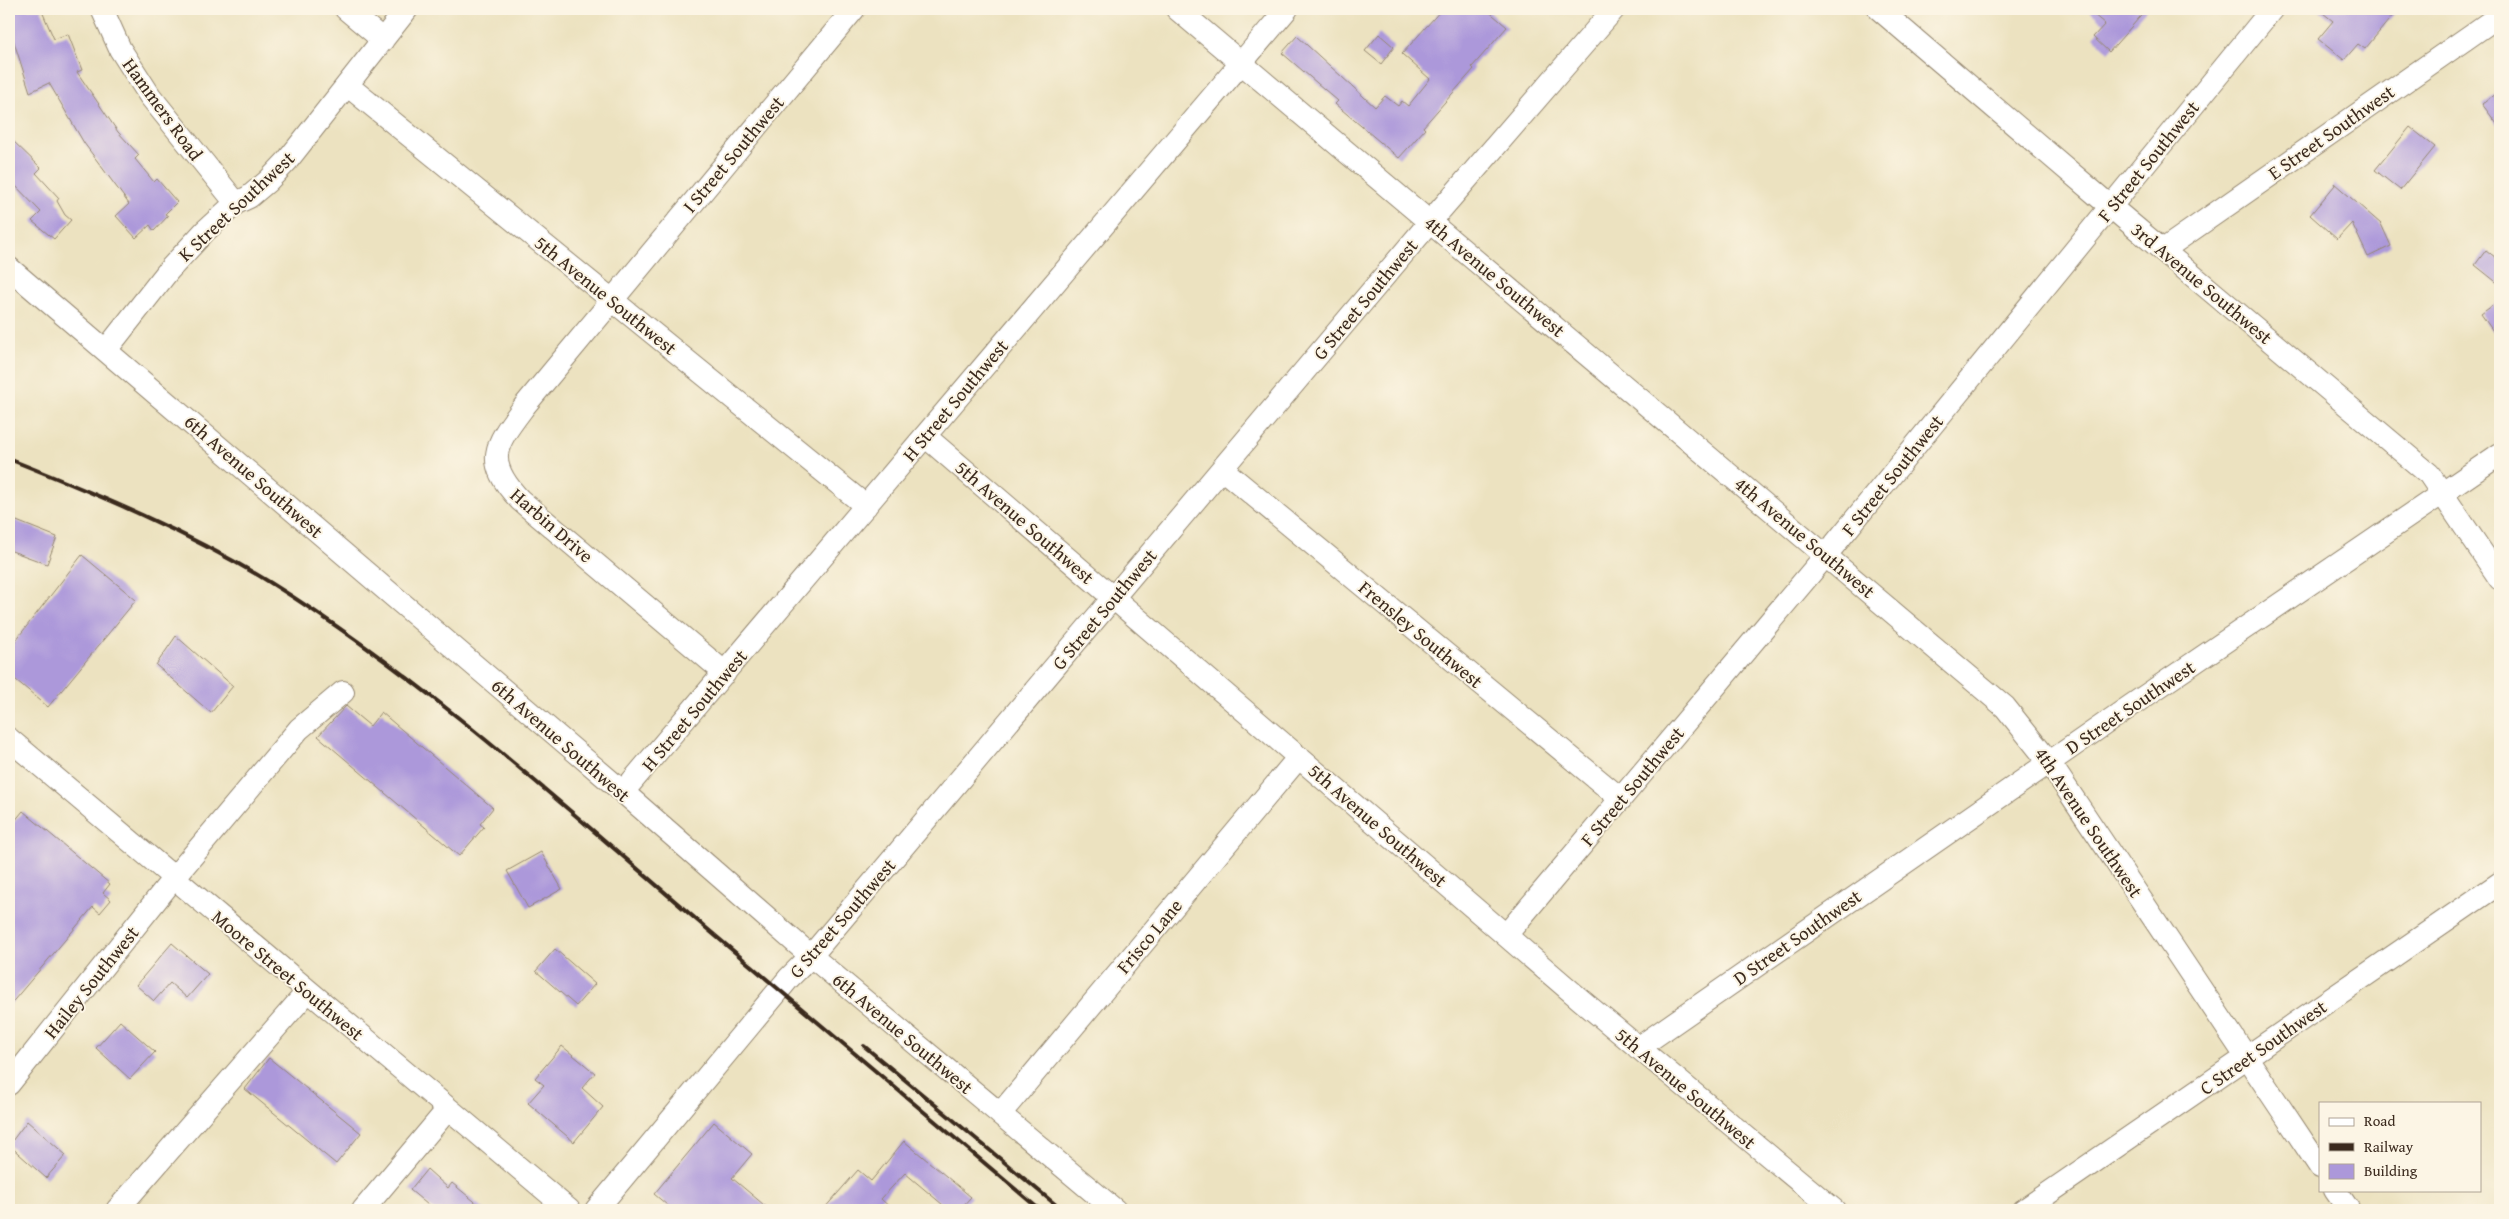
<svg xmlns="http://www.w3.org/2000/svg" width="2509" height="1219" viewBox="0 0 2509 1219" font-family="'Gentium Book Plus',serif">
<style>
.building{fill:#ac98da}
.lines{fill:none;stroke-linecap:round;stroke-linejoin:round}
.street-casing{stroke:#94866f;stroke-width:24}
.street{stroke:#fff;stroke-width:22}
.rail{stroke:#3b2a1e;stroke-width:4}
.labels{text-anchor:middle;stroke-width:4;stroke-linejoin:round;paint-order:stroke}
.street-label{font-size:19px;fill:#3b2a1e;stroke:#fcf5e5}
</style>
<rect width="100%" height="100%" fill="#fcf5e5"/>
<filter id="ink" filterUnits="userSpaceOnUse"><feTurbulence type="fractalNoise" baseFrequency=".02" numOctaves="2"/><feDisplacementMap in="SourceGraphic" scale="10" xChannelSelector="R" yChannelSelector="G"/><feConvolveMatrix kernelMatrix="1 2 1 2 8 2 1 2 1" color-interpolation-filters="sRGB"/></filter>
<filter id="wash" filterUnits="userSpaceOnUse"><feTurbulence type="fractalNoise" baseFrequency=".0096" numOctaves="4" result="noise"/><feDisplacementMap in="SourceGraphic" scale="20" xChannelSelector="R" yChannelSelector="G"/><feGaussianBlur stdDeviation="1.12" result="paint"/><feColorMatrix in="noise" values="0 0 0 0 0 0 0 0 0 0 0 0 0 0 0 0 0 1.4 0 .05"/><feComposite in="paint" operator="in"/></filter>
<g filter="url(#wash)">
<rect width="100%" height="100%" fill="#ece2c0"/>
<g id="blocks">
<path class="building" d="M9,9H41L54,39L68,34L82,70L77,72L118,132L139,155L135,159L154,182L157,179L177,202L165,214L168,216L154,231L150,225L136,238L116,216L129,204L84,143L49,83L30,92L13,39L9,41Z
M1442,9H1486L1507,27L1472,67L1474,69L1423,127L1425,129L1399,158L1335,104L1338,101L1282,53L1297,36L1375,107L1385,96L1398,106L1402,101L1408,106L1430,79L1402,54Z
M2087,9H2147L2109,52L2093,37L2105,24Z
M2318,9H2398L2365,49L2358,44L2344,60L2318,39L2333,21Z
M1379,34L1394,47L1381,64L1365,51Z
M2500,90V128L2482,104Z
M2410,127L2435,147L2400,190L2375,170Z
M9,137L41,168L36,173L59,198L57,201L65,215L71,220L54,239L32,221L41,212L9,179Z
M2334,183L2381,224L2391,246L2368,257L2352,223L2337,239L2310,215L2335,185Z
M2486,250L2500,261V285L2475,265Z
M2500,300V341L2481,314Z
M9,518L57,537L47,564L9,550Z
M82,555L136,600L48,707L9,674V649Z
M176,636L233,686L211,713L156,665Z
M346,706L370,726L381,712L493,808L480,824L484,827L459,856L318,736Z
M23,811L110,884L103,893L111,900L100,913L93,907L9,1006V828Z
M541,852L562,889L528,908L507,871Z
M172,943L208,974L187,998L170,983L154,1001L136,985Z
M555,949L595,984L576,1006L536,971Z
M120,1021L155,1052L130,1079L96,1048Z
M562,1046L595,1073L582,1088L603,1107L574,1142L528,1103L544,1085L535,1078Z
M269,1058L361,1133L336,1164L245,1089Z
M27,1121L66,1155L46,1178L9,1145Z
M714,1122L752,1154L732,1178L770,1210H673L654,1194Z
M904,1141L971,1197L959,1210H949L905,1173L881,1199L893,1210H823L858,1170L871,1181Z
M427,1169L448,1188L452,1183L485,1210H434L410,1190Z"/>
</g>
</g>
<g filter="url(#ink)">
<use href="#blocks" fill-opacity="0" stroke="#94866f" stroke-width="1"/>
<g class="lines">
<g class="street-casing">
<path id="street" d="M102,9L120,49L150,96L236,203
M346,9L383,40
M1177,9L2005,707L2049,762L2320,1167
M1879,9L2111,207L2429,474L2500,579
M347,85L866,506
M2163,250L2500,15
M9,268L623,792L811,956L1115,1210
M106,350L169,270L205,231L236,203L249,197L268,181L287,161L407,9
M925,436L1581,1000L1834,1210
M1222,469L1621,799
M725,673L520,500C481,459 497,443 526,404L854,9
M9,739L569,1210
M623,792L1287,9
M1506,935L1826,555L2272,9
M1638,1048L2129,707L2500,454
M9,1084L173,879L299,729L343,692
M1000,1114L1299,757
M2335,1190L2349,1210
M117,1210L308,991
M363,1210L448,1109
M596,1210L789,978L811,956L1430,222L1614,9
M2024,1210L2500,883"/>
</g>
<use href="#street" class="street"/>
<path class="rail" d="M9,459C99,495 188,532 271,583C425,679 567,809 705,927C816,1022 929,1115 1040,1210
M864,1046L1062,1210"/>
</g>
</g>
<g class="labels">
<g class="street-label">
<text transform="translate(163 109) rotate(54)" y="7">Hammers Road</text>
<text transform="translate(2331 132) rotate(-35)" y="7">E Street Southwest</text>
<text transform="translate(733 154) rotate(-50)" y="7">I Street Southwest</text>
<text transform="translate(2148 161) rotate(-51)" y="7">F Street Southwest</text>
<text transform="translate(236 206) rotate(-43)" y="7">K Street Southwest</text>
<text transform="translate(1495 276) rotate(40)" y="7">4th Avenue Southwest</text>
<text transform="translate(2202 283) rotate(40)" y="7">3rd Avenue Southwest</text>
<text transform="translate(606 295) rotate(39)" y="7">5th Avenue Southwest</text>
<text transform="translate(1365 299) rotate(-50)" y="7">G Street Southwest</text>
<text transform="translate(955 400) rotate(-50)" y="7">H Street Southwest</text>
<text transform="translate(1892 475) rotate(-51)" y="7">F Street Southwest</text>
<text transform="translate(254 476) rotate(41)" y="7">6th Avenue Southwest</text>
<text transform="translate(1025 522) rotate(41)" y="7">5th Avenue Southwest</text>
<text transform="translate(552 525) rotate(41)" y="7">Harbin Drive</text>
<text transform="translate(1805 537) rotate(40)" y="7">4th Avenue Southwest</text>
<text transform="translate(1104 609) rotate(-50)" y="7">G Street Southwest</text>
<text transform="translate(1421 634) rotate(40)" y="7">Frensley Southwest</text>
<text transform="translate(2130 707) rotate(-34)" y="7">D Street Southwest</text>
<text transform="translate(694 710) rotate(-50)" y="7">H Street Southwest</text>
<text transform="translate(561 740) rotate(41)" y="7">6th Avenue Southwest</text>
<text transform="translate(1632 786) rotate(-50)" y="7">F Street Southwest</text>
<text transform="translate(2089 822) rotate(56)" y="7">4th Avenue Southwest</text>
<text transform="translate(1378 825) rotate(41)" y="7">5th Avenue Southwest</text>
<text transform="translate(842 918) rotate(-49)" y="7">G Street Southwest</text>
<text transform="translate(1149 936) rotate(-50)" y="7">Frisco Lane</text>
<text transform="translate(1797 937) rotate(-35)" y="7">D Street Southwest</text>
<text transform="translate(288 975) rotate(40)" y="7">Moore Street Southwest</text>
<text transform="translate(91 982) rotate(-51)" y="7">Hailey Southwest</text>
<text transform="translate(903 1033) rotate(40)" y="7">6th Avenue Southwest</text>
<text transform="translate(2263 1047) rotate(-35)" y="7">C Street Southwest</text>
<text transform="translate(1686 1088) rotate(40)" y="7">5th Avenue Southwest</text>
</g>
</g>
<rect width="2509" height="1219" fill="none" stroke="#fcf5e5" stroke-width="30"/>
<rect x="2319" y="1102" width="162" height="90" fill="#fcf5e5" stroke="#afa495"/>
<rect x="2329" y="1118" width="25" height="8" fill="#ffffff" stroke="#afa495"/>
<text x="2364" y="1126" font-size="15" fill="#3b2a1e">Road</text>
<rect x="2329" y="1143" width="25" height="8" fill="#3b2a1e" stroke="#afa495"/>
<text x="2364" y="1152" font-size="15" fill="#3b2a1e">Railway</text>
<rect x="2329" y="1164" width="25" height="15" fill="#ac98da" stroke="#afa495"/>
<text x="2364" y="1176" font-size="15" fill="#3b2a1e">Building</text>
</svg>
